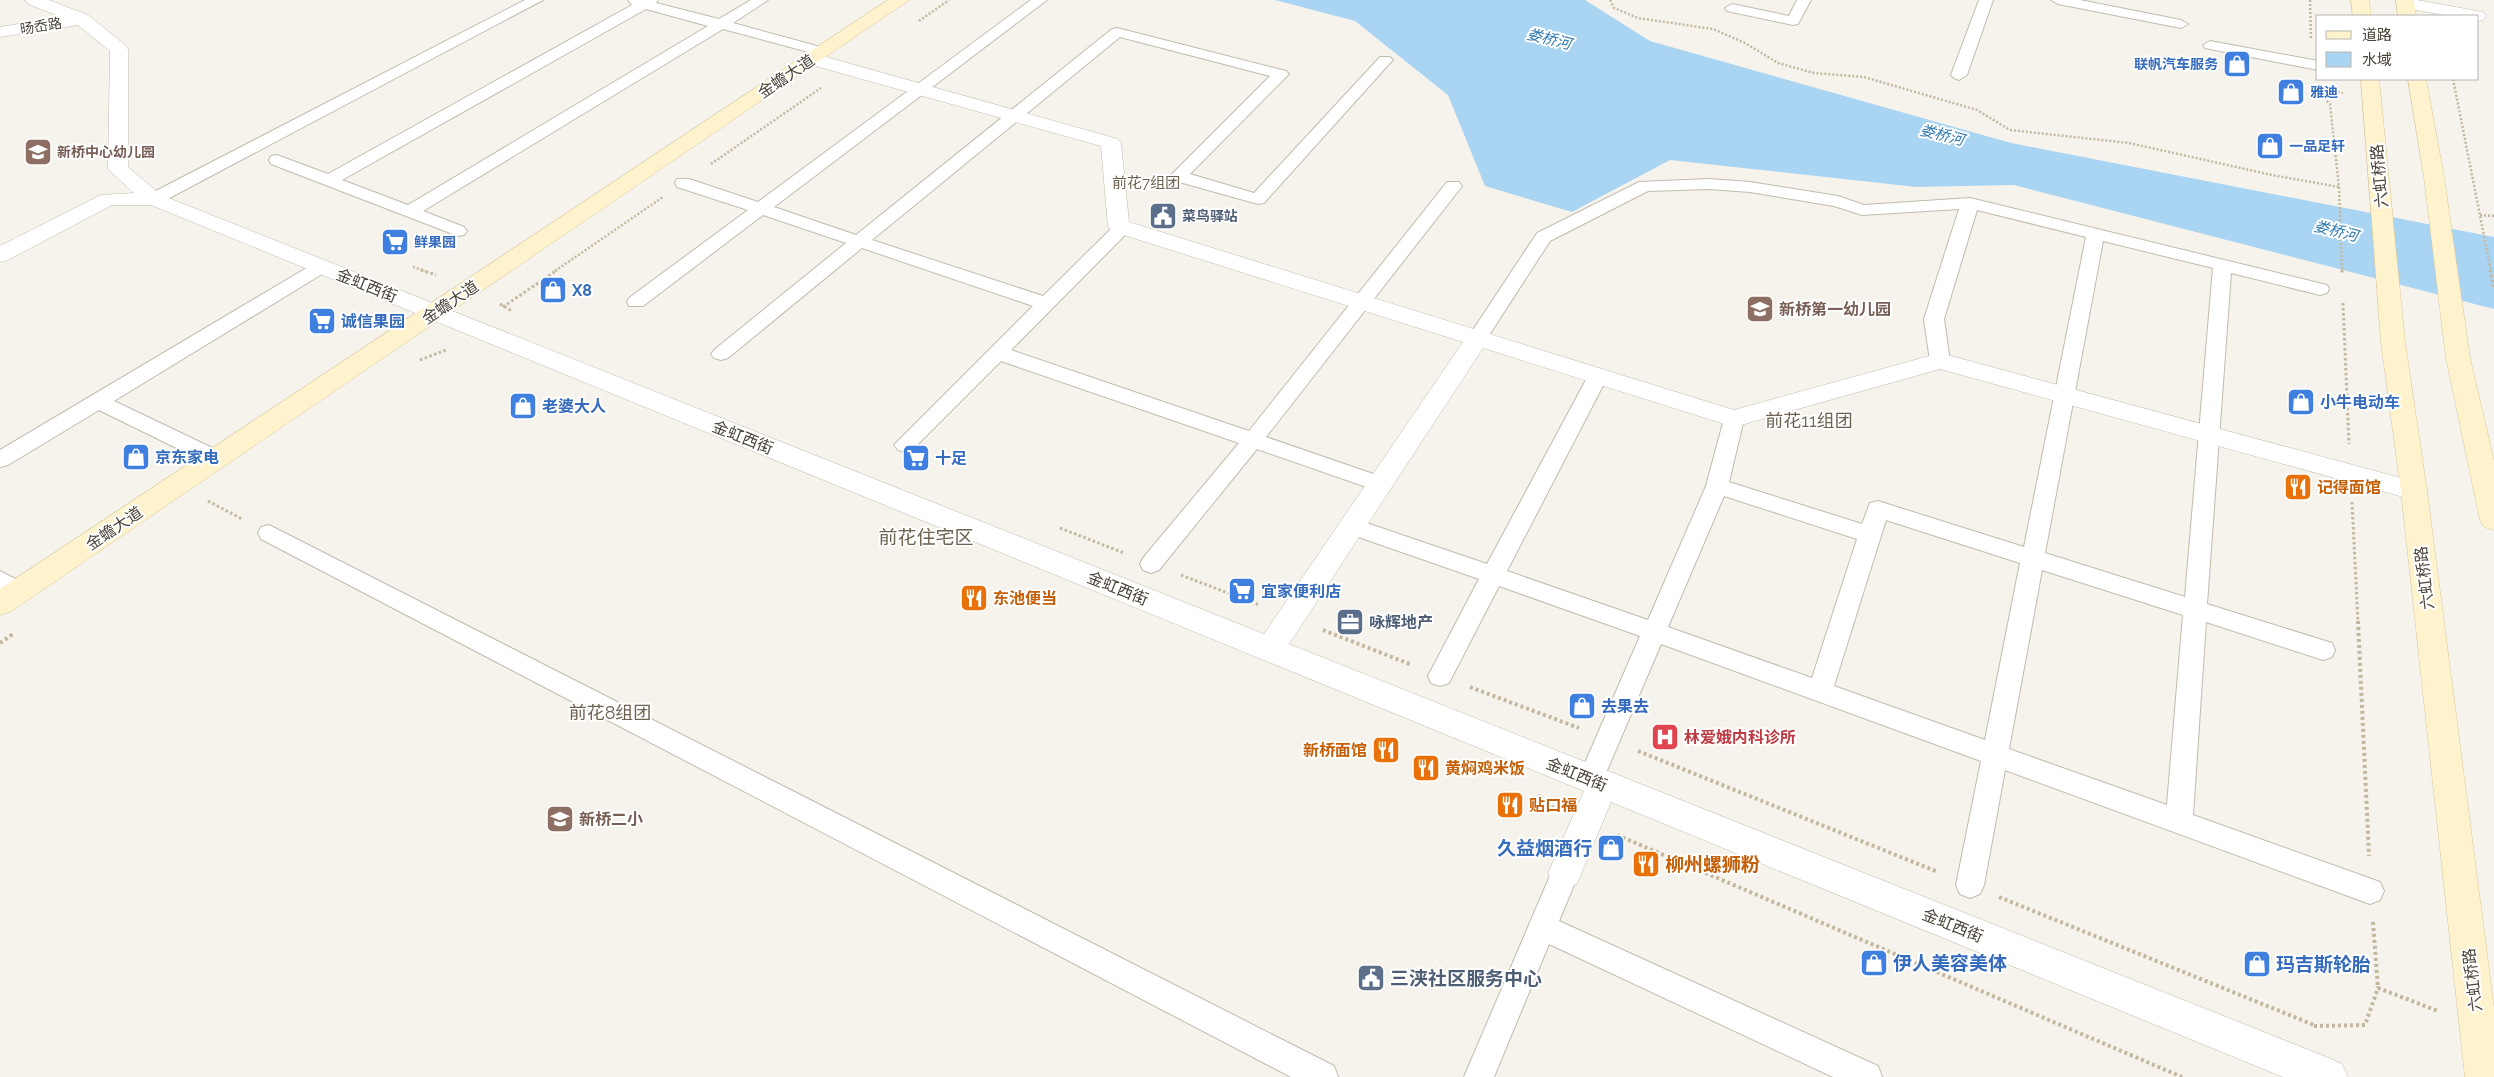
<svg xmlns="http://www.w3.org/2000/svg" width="2494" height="1077" viewBox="0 0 2494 1077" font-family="Raleway,'Noto Sans SC',sans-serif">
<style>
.water{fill:#a9d4f2}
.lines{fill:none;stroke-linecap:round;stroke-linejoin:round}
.lane-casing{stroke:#c2bbae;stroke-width:2}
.street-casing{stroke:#c2bbae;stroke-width:1}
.secondary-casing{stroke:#d6c79b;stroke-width:1}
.path-far2{stroke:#c4b79f;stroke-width:2.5;stroke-dasharray:2 2;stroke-linecap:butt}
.path-far1{stroke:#c4b79f;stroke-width:3;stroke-dasharray:2.5 2.5;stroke-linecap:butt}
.path{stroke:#c4b79f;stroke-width:4;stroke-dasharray:3 3;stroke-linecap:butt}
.lane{fill:#fff;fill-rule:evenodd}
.street{fill:#fff;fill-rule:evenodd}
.secondary{fill:#fff3cd;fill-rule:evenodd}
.labels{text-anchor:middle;stroke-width:4;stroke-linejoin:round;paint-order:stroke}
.far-street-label{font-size:14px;fill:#4b4439;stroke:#fff}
.far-shop-label{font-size:14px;font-weight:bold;fill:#366cbe;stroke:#fff;text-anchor:start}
.far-education-label{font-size:14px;font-weight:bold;fill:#785e54;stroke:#fff;text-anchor:start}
.far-service-label{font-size:14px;font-weight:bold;fill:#4e5e75;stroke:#fff;text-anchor:start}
.far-water-label{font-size:15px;font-style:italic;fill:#2e7ab2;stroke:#fff}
.far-neighbourhood-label{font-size:15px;fill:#6e6250;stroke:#fff}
.street-label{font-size:16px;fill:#4b4439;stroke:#fff}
.shop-label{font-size:16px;font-weight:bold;fill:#366cbe;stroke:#fff;text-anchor:start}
.education-label{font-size:16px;font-weight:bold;fill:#785e54;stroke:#fff;text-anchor:start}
.food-label{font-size:16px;font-weight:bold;fill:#c56008;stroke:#fff;text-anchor:start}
.service-label{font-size:16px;font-weight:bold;fill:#4e5e75;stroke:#fff;text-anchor:start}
.health-label{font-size:16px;font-weight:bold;fill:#be3a42;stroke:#fff;text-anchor:start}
.neighbourhood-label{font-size:18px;fill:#6e6250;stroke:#fff}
.quarter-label{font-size:19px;fill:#6e6250;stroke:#fff}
.near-shop-label{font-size:19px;font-weight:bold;fill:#366cbe;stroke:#fff;text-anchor:start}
.near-food-label{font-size:19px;font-weight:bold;fill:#c56008;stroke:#fff;text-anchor:start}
.near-service-label{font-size:19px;font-weight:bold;fill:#4e5e75;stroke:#fff;text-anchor:start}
</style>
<rect width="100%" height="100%" fill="#f6f3ec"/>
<path class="water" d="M1275,0H1585L1650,41L2011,143L2494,237V309L2014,185L1916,187L1670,160L1572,212L1485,186L1448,95L1355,21Z"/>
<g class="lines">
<g class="lane-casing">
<path id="lane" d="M525,0H543L160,203H148L145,199L148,195Z
M628,0H658L656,3L719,19L751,0H768L733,23L828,49L830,52L823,56L723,29L423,211L464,227L467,231L464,235L458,236L271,164L269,160L271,156L277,155L328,174L632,5ZM646,9L708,26L408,205L342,180Z
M1031,0H1047L774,207L856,235L1112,29L1117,28L1286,71L1289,74L1286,77L1190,174L1254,193L1380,57H1390L1393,60L1390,63L1264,203L1258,204L1172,180L1170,176L1270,76L1120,37L872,240L1043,296L1117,223H1129L1132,227L1129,231L1011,350L1249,431L1447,182H1459L1462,186L1459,190L1266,437L1388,479L1391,484L1388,489L1380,492L1372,489L1257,449L1159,570L1151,573L1143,570L1140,564L1143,558L1239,443L1001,361L912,450L905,452L898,450L894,445L1033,306L862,248L728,358L721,360L714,358L711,354L714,350L846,243L763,215L643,306H629L627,302L629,298L748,210L677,187L675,183L677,179H689L758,202Z
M1797,0H1811L1798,24L1793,25L1727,11L1725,8L1732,4L1789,16Z
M1979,0H1993L1967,75L1959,80L1954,78L1951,75Z
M2051,0H2080L2181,20L2188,24L2181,28L2058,4Z
M2210,41L2318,61V70L2205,48L2203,45Z
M1709,179L1750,182L1838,196L1864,205L1970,198L2327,285L2329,289L2327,293L2320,295L2231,273L2207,604L2332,643L2335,650L2332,657L2323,660L2206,622L2193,815L2380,882L2384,891L2380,900L2370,904L2005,770L1984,885L1980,894L1970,898L1960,894L1956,885L1981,761L1661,644L1600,787L1591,790L1582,787L1578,779L1640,636L1499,586L1449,683L1440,686L1431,683L1428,676L1479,579L1344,532L1341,526L1344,520L1352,518L1487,564L1588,376L1591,371L1598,370L1605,371L1608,376L1507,571L1648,620L1706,486L1724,419L1727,414L1734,412L1741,414L1744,419L1729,482L1862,524L1870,503L1878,501L2024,547L2086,237L1977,210L1944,319L1950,361L1947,365L1940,367L1933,365L1930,361L1924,319L1959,209L1862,215L1834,206L1750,192L1709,189L1648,191L1550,241L1484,343L1477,345L1470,343L1467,339L1537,233L1639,182ZM2103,241L2213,268L2185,597L2045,553ZM1724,496L1857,539L1812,678L1668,627ZM1886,520L2020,563L1985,740L1834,686ZM2042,570L2183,615L2167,805L2009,749Z
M321,262L327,263L330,267L327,271L114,401L225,454L228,459L225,464L217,466L209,464L99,410L8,465L0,467V450L315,263Z
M269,525L1334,1066L1338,1077H1291L261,539L258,533L261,527Z
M0,571L27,585L31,591L27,597L19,600L0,591Z
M1565,861L1575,864L1579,873L1559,921L1878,1066L1882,1077H1833L1549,944L1494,1077H1464L1555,864Z"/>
</g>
<g class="street-casing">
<path id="street" d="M25,0H49L88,15L125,45L128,49V167L161,195L1264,634L1463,342L1111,231L1108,226L1101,146L805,63L803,59L805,55H819L1118,139L1121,143L1129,222L1734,410L1940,353L2423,484L2427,491L2423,498L2414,500L1940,369L1734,427L1483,348L1289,644L2329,1058L2342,1064L2348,1077H2283L1611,802L1577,884L1565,888L1553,884L1548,873L1584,791L151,205H112L8,260L0,262V246L101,195L134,193L108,169L110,51L78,25L0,37V27L61,17L28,4Z
M2398,0H2417L2477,11L2483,12L2486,16L2483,20L2478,21V16H2449L2405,8L2399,7L2396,3Z"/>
</g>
<g class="secondary-casing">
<path id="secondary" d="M888,0H909L10,612L0,615V589Z
M2351,0H2369L2371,16H2353Z
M2396,0H2414L2416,16H2398Z
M2361,79H2379L2405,342L2427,491L2494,1008V1077H2465L2401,491L2381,342Z
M2408,79H2426L2444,177L2470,358L2494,461V530L2484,527L2480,520L2446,358L2424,177Z"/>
</g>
<path class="path-far2" d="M1610,0L1614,8L1638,18L1713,29L1745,43L1778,63L1814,73L1864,77L1977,110L2010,130L2129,143L2272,175L2339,187
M2310,0L2311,39
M919,21L949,0
M2453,79L2491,271
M2322,89L2343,93
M2315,90L2330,104L2339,187L2342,271
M711,164L821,88
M2480,215L2494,216
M413,267L425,271
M555,271L663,197"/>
<path class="path-far1" d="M421,270L436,275
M2342,270V274
M2490,270L2494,289
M2343,303L2349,444
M500,304L512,311
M503,307L557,270
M420,360L446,350
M208,501L242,519
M2352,502L2358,622
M1060,528L1124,553
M1181,575L1259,605"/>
<path class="path" d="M2358,621L2369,856
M1323,630L1412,665
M0,643L13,634
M1470,687L1579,728
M1638,751L1938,872
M1538,795L1547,805L1554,808
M1617,835L2182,1077
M1999,897L2314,1025
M2373,922L2378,988
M2314,1026L2365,1025L2378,988L2438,1011"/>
<use href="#lane" class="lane"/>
<use href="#street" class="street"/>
<use href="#secondary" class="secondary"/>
</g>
<defs>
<g id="shop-square" transform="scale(1.4375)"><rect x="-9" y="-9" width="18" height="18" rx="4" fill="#3f7fe0" stroke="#fff"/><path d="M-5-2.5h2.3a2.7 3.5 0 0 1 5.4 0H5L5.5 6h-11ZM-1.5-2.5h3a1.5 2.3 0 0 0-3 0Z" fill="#fff"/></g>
<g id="school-square" transform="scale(1.4375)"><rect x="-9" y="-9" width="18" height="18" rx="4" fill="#8d6e63" stroke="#fff"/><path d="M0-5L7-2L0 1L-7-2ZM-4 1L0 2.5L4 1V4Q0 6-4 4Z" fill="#fff"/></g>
<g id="civic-square" transform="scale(1.4375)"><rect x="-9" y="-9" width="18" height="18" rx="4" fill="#5c6f8a" stroke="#fff"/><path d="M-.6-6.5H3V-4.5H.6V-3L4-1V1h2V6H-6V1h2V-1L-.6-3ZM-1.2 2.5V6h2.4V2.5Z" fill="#fff"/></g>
<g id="supermarket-square" transform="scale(1.4375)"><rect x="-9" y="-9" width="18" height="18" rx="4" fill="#3f7fe0" stroke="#fff"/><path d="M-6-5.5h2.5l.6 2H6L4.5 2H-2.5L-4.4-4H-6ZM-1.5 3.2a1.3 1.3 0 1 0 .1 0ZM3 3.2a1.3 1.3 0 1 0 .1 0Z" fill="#fff"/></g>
<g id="restaurant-square" transform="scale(1.4375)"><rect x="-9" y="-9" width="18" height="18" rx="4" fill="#e8710a" stroke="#fff"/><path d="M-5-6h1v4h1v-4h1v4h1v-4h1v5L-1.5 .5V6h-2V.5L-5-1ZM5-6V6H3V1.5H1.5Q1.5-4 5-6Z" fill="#fff"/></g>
<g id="office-square" transform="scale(1.4375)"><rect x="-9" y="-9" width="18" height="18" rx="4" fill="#5c6f8a" stroke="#fff"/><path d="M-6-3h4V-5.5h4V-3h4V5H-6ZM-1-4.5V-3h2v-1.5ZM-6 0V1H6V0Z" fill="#fff"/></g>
<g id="hospital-square" transform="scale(1.4375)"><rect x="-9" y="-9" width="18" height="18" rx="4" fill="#e0444e" stroke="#fff"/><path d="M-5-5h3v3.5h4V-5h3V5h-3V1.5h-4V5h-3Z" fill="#fff"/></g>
</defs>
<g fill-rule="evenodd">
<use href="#shop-square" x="2237" y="64"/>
<use href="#shop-square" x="2291" y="92"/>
<use href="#shop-square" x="2270" y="146"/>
<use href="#school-square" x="38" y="152"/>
<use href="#civic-square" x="1163" y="216"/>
<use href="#supermarket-square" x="395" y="242"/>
<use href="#shop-square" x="553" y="290"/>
<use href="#school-square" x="1760" y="309"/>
<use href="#supermarket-square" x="322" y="321"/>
<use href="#shop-square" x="2301" y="402"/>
<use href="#shop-square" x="523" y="406"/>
<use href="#shop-square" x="136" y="457"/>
<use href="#supermarket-square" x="916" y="458"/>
<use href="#restaurant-square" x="2298" y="487"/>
<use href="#supermarket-square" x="1242" y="591"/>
<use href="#restaurant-square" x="974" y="598"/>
<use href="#office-square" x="1350" y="622"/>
<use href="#shop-square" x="1582" y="706"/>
<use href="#hospital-square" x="1665" y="737"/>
<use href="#restaurant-square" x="1386" y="750"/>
<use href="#restaurant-square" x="1426" y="768"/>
<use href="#restaurant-square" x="1510" y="805"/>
<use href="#school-square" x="560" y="819"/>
<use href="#shop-square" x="1611" y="848"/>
<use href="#restaurant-square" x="1646" y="864"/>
<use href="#shop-square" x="1874" y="963"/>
<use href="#shop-square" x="2257" y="964"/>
<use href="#civic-square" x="1371" y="978"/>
</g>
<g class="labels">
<g class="far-street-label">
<text transform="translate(41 26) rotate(-9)" y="5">旸岙路</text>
</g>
<g class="far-shop-label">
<text x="2218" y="69" text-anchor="end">联帆汽车服务</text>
<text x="2310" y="97">雅迪</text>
<text x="2289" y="151">一品足轩</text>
<text x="414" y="247">鲜果园</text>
</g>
<g class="far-education-label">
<text x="57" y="157">新桥中心幼儿园</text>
</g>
<g class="far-service-label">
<text x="1182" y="221">菜鸟驿站</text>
</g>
<g class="far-water-label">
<text transform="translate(1549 39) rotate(14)" y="5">娄桥河</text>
<text transform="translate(1942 135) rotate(14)" y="5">娄桥河</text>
<text transform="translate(2336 231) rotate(14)" y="5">娄桥河</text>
</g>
<g class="far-neighbourhood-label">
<text x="1146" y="188">前花7组团</text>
</g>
<g class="street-label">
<text transform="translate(786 76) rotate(-34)" y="6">金蟾大道</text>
<text transform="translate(2379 176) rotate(-95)" y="6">六虹桥路</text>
<text transform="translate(367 285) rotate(22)" y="6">金虹西街</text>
<text transform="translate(450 302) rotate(-34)" y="6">金蟾大道</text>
<text transform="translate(743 437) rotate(22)" y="6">金虹西街</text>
<text transform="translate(114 528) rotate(-34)" y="6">金蟾大道</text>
<text transform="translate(2424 578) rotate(-97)" y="6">六虹桥路</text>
<text transform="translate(1118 588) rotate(22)" y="6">金虹西街</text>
<text transform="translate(1577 774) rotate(22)" y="6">金虹西街</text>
<text transform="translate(1953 925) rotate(22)" y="6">金虹西街</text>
<text transform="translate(2472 980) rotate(-97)" y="6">六虹桥路</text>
</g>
<g class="shop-label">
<text x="572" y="296">X8</text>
<text x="341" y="327">诚信果园</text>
<text x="2320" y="408">小牛电动车</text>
<text x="542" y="412">老婆大人</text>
<text x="155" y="463">京东家电</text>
<text x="935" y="464">十足</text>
<text x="1261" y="597">宜家便利店</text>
<text x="1601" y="712">去果去</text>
</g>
<g class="education-label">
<text x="1779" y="315">新桥第一幼儿园</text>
<text x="579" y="825">新桥二小</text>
</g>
<g class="food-label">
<text x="2317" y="493">记得面馆</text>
<text x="993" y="604">东池便当</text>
<text x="1367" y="756" text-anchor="end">新桥面馆</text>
<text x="1445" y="774">黄焖鸡米饭</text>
<text x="1529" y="811">贴口福</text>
</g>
<g class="service-label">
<text x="1369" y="628">咏辉地产</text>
</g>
<g class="health-label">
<text x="1684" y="743">林爱娥内科诊所</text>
</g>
<g class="neighbourhood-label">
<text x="1809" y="427">前花11组团</text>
<text x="610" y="719">前花8组团</text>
</g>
<g class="quarter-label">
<text x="926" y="544">前花住宅区</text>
</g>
<g class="near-shop-label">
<text x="1592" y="855" text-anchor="end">久益烟酒行</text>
<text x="1893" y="970">伊人美容美体</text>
<text x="2276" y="971">玛吉斯轮胎</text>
</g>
<g class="near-food-label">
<text x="1665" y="871">柳州螺狮粉</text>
</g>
<g class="near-service-label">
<text x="1390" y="985">三浃社区服务中心</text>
</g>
</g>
<rect x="2316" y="15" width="162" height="65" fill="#ffffff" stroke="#b7b4b0"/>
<rect x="2326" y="31" width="25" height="8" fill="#fff3cd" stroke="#b7b4b0"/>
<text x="2362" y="40" font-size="15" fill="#4b4439">道路</text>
<rect x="2326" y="52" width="25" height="15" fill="#a9d4f2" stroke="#b7b4b0"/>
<text x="2362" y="65" font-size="15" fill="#4b4439">水域</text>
</svg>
